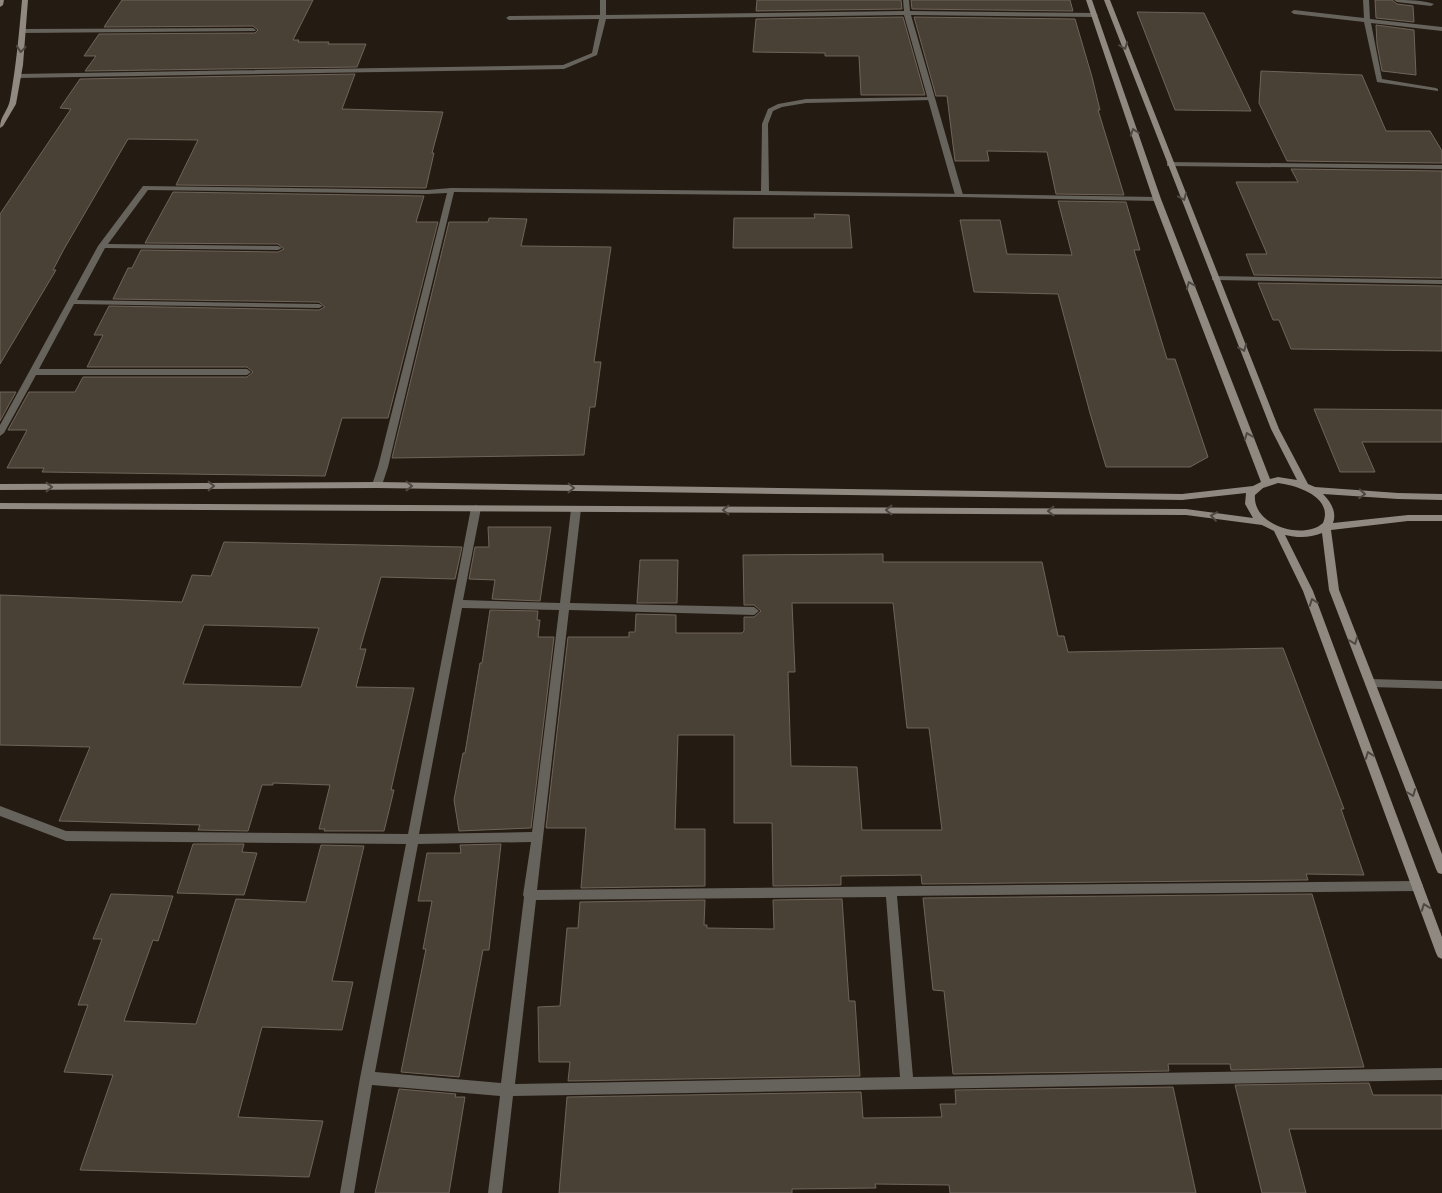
<svg xmlns="http://www.w3.org/2000/svg" width="1442" height="1193" viewBox="0 0 1442 1193" font-family="'Alegreya Sans',sans-serif">
<style>
.building{fill:#4a4136;stroke:#6f6459;fill-rule:evenodd}
.lines{fill:none;stroke-linecap:round;stroke-linejoin:round}
.lane{fill:#66625c;fill-rule:evenodd}
.street{fill:#66625c;fill-rule:evenodd}
.secondary{fill:#908981;fill-rule:evenodd}
.oneway{stroke:#4d4842}
</style>
<rect width="100%" height="100%" fill="#241b12"/>
<path class="building" d="M122,0H313L293,40H299L298,42H329L328,44H366L357,67L85,71L96,56H84L99,34L255,33L258,30L253,26L104,27Z
M757,0H901L902,9L756,11Z
M911,0H1070L1073,11L912,9Z
M1375,0H1392L1397,4L1413,6L1414,22L1376,18Z
M1137,12L1204,13L1251,111L1175,110Z
M903,17L925,95H861L859,56H825V53L753,52L756,19Z
M914,17L1075,19L1092,77L1100,110H1098L1124,195L1056,194L1047,152L987,151L989,161H955L947,96H936Z
M1376,25L1414,30L1416,75L1382,71L1377,44Z
M1261,71L1362,75L1386,131H1430L1442,151V163L1287,161L1259,103Z
M355,74L342,109L443,112L432,153H434L426,188L176,185L198,140L128,139L64,249L53,270H56L0,364V214L71,109L60,108L80,79Z
M1291,169L1442,171V278L1254,275L1246,254H1267L1236,182H1298Z
M173,192L424,196L416,222H438L388,418H342L325,476L42,472L44,468H7L27,430H8L29,392H75L83,377H247L253,372L247,367H87L103,335H94L109,306L319,310L325,307L319,302L113,299L128,268H132L141,250L278,252L284,249L278,244L145,243Z
M1058,201L1126,202L1140,250H1134L1167,359H1175L1208,457L1190,467H1106L1090,413L1058,294L974,292L960,220H1000L1007,254L1072,255Z
M814,214L849,215L852,248H733L734,218H815Z
M489,218L527,219L521,246L611,247L594,362H601L595,407H590L584,455L392,458L449,222H488Z
M1258,283L1442,286V351L1291,349L1279,320H1273Z
M0,392H16L0,421Z
M1314,409L1442,410V442H1362L1375,472H1340Z
M488,527H551L540,601L492,599L495,580L469,579L475,547H489Z
M224,542L462,547L455,579L381,577L360,649H366L356,687L414,688L391,790H394L384,831H324L325,829H319L330,785L273,783V785H262L248,831L198,830L200,825L59,821L90,747L0,745V595L182,602L192,575L211,576ZM204,625L319,628L301,687L183,684Z
M883,554V562H1042L1058,636H1064L1068,652L1283,648L1344,809H1341L1364,875L1306,874L1308,880L922,884L921,875L841,876V885L773,886L772,823H734V735H678L675,829H705V886L581,888L586,828H546L568,637H629V632H635L636,614L676,615V633H742L744,631V617H754L761,611L754,605H744L743,555ZM792,603H893L907,728H929L942,830H862L857,767L791,766L788,672H795Z
M640,560H678L677,603H637Z
M490,610L538,611L537,620H540L538,637H554L531,828L459,831L454,800L463,753H465L480,663H482Z
M193,844H244L242,852L257,853L244,895L177,893Z
M501,844L489,950H483L459,1077L401,1072L426,949H423L432,901H418L427,853H461L460,845Z
M321,845L364,846L332,981L353,982L342,1030L262,1027L238,1117L323,1121L309,1177L80,1170L113,1075L64,1072L88,1005H78L102,939H93L111,894L173,896L158,941L153,940L124,1021L196,1024L236,899L306,902Z
M1312,894L1364,1067L1231,1070L1230,1064H1168L1169,1071L953,1074L944,991L933,990L923,898Z
M842,899L849,1001H855L860,1076L568,1081L570,1062H539L538,1007L560,1006L567,928H578L580,902L705,900L704,925H707V928L774,929L773,900Z
M1369,1083L1373,1095H1442V1129H1289L1306,1193H1262L1235,1085Z
M1173,1087L1196,1193H950L949,1185L875,1184L876,1188L792,1189V1193H559L567,1097L861,1092L863,1118L942,1117L940,1104H956L955,1090Z
M399,1089L456,1094L455,1097H465L449,1193H375Z"/>
<g class="lines">
<path class="lane" d="M253,28L256,30L255,31L23,33L20,31L23,29Z
M930,97L933,99L932,100L806,103L782,107L773,111L768,124L769,191L1157,197L1161,199L1157,201L959,197L454,192L388,467L382,485L377,488L372,485L378,467L447,193L427,194L148,190L108,244L278,246L282,248L278,250L105,248L77,300L319,304L323,306L319,308L74,304L39,369H247L251,372L247,375H36L4,433L0,436V425L98,246L143,186L427,190L451,188L761,191L762,124L768,109L778,104L806,99Z
M1370,679L1442,681V689L1370,687L1366,686L1365,683L1366,680Z"/>
<path class="street" d="M600,0H606V15L904,11L903,0H909L910,11L1095,13L1098,15L1095,17L911,15L963,195L959,197L955,195L904,15L606,19L597,55L564,69L18,78L15,76L18,74L563,65L592,53L599,19L509,20L506,18L509,16L600,15Z
M1363,0H1369L1370,19L1442,27V31L1371,23L1382,79L1436,88L1438,89V91L1377,82L1364,22L1294,14L1291,12L1294,10L1364,18Z
M1394,0C1407,0 1423,0 1434,4L1431,6L1397,2Z
M1167,162L1442,165V169L1170,166H1167Z
M1212,276L1442,280V284L1215,280H1212Z
M476,505L481,508L463,600L560,603L571,509L576,506L581,509L570,603L754,607L759,611L754,615L569,610L537,890L1417,881L1421,882L1423,886L1421,890L1417,891L897,896L913,1077L1442,1068V1080L513,1096L502,1193H488L500,1096L372,1085L354,1193H340L360,1078L406,844L66,841L0,816V806L66,831L408,834L471,508ZM462,608L559,610L532,832L419,834ZM531,842L523,895L524,897L501,1083L375,1072L418,844ZM886,897L900,1077L515,1084L536,900Z"/>
<path class="secondary" d="M0,0H4L3,5L0,7Z
M22,0H28L23,65L16,104L3,126L0,128C0,116 8,111 10,100C16,67 19,34 22,0Z
M1086,0H1092L1161,199L1270,479L1278,477L1297,480L1271,429L1104,0H1110L1279,429L1308,484L1315,487L1398,493L1442,494V500L1398,499L1323,494C1331,502 1337,512 1333,523L1408,515H1442V521H1408L1331,530L1339,590L1442,854V874L1438,873L1436,869L1329,590L1322,533C1310,538 1298,538 1285,535L1313,591L1442,937V959L1438,957L1436,953L1303,591L1274,531L1262,525L1186,515L0,509V503L1186,509L1253,518L1245,504L1246,493L1182,500L377,488L0,490V484L377,482L1182,494L1253,486L1261,482L1153,199ZM1278,483C1296,485 1334,497 1323,523C1303,541 1252,525 1255,495L1263,488Z"/>
</g>
<defs><path id="oneway-chevron" d="M-2-3.5L2.5 0L-2 3.5" fill="none" stroke-width="1.6" stroke-linecap="round" stroke-linejoin="round" transform="scale(1.25)"/></defs>
<g class="oneway">
<use href="#oneway-chevron" transform="translate(1124 46) rotate(69)"/>
<use href="#oneway-chevron" transform="translate(21 49) rotate(95)"/>
<use href="#oneway-chevron" transform="translate(1134 132) rotate(-109)"/>
<use href="#oneway-chevron" transform="translate(1183 197) rotate(68)"/>
<use href="#oneway-chevron" transform="translate(1190 285) rotate(-111)"/>
<use href="#oneway-chevron" transform="translate(1243 348) rotate(68)"/>
<use href="#oneway-chevron" transform="translate(1248 436) rotate(-111)"/>
<use href="#oneway-chevron" transform="translate(211 486)"/>
<use href="#oneway-chevron" transform="translate(409 486) rotate(1)"/>
<use href="#oneway-chevron" transform="translate(49 487)"/>
<use href="#oneway-chevron" transform="translate(571 488) rotate(1)"/>
<use href="#oneway-chevron" transform="translate(1362 494) rotate(5)"/>
<use href="#oneway-chevron" transform="translate(726 510) rotate(-180)"/>
<use href="#oneway-chevron" transform="translate(889 510) rotate(-180)"/>
<use href="#oneway-chevron" transform="translate(1051 511) rotate(-180)"/>
<use href="#oneway-chevron" transform="translate(1214 516) rotate(-172)"/>
<use href="#oneway-chevron" transform="translate(1313 602) rotate(-110)"/>
<use href="#oneway-chevron" transform="translate(1354 641) rotate(69)"/>
<use href="#oneway-chevron" transform="translate(1369 755) rotate(-110)"/>
<use href="#oneway-chevron" transform="translate(1412 793) rotate(69)"/>
<use href="#oneway-chevron" transform="translate(1425 907) rotate(-110)"/>
</g>
</svg>
